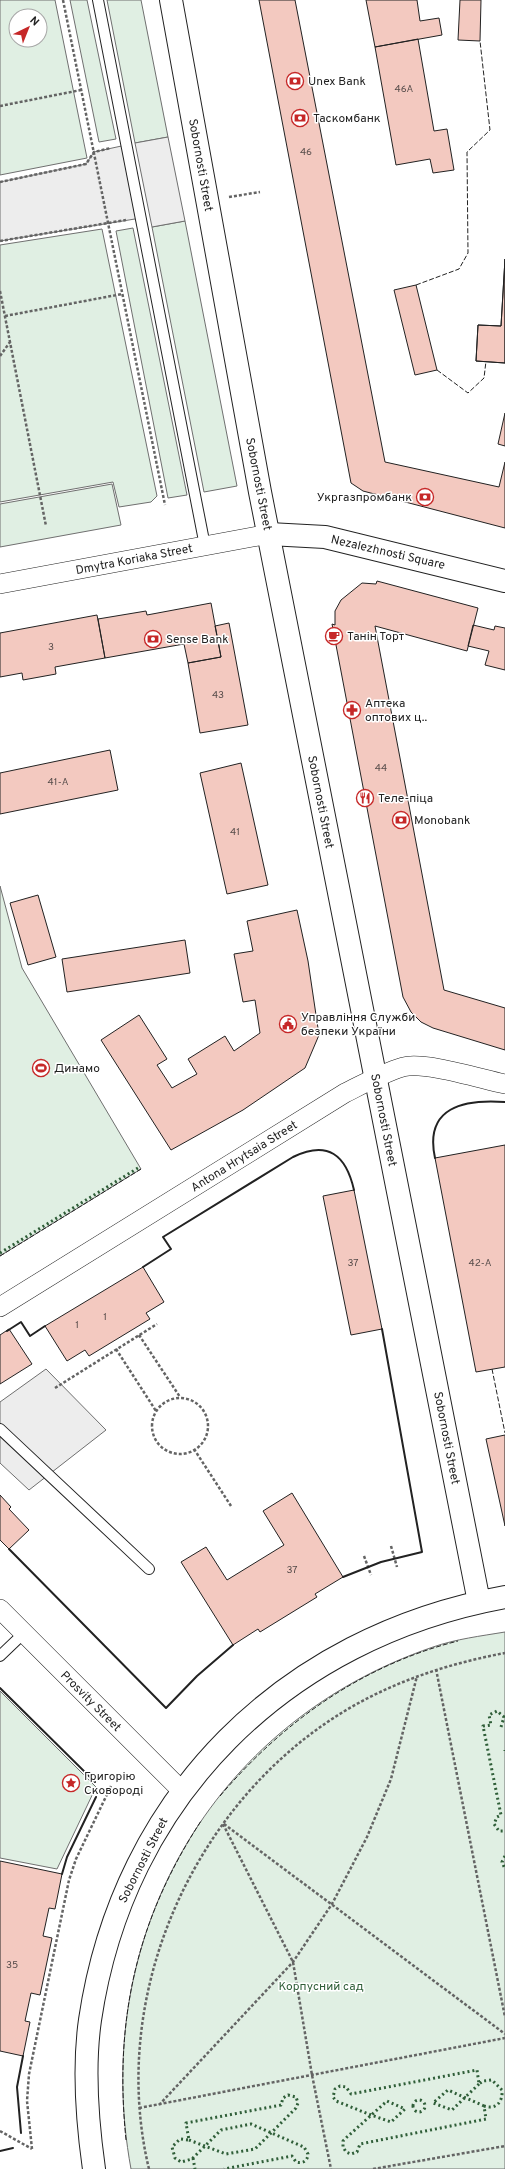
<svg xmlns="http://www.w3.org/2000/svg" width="505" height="2169" viewBox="0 0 505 2169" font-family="Overpass,sans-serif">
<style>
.green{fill:#e0efe3;stroke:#6f6f6f;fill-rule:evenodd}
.parking{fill:#ededed;stroke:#6f6f6f}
.building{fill:#f3c9c0;stroke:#222}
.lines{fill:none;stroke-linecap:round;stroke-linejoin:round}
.lane-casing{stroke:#222;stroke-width:12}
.street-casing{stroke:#222;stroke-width:20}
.secondary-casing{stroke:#222;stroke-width:24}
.primary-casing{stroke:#222;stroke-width:24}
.path{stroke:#646464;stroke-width:2.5;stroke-dasharray:3 2;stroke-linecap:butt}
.lane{stroke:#fff;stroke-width:10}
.street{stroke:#fff;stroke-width:19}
.secondary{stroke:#fff;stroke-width:22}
.primary{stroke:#fff;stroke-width:22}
.hedge{stroke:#2f5e38;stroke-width:3;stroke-dasharray:2 3;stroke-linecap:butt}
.fence{stroke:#222;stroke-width:1;stroke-dasharray:5 2;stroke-linecap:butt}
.wall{stroke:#222;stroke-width:2}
.labels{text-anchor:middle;stroke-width:3;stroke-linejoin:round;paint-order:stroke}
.number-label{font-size:10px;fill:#564c4a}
.poi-label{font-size:12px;fill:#222;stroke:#fff;text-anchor:start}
.street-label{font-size:12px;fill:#222;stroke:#fff}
.park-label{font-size:12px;fill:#2f5e38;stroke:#fff}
</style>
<rect width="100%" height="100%" fill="#fff"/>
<path class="green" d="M0,0H55L87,158L0,175ZM16,16H40V40H16Z
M70,0H87L116,139L99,142Z
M107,0H141L168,137L135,143Z
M185,221L237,486L204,492L152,227Z
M133,228L187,495L168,498L116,231Z
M102,229L157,496L151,502L119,507L113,482L0,502V245Z
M112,484L121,525L0,547V504Z
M0,886L22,968L141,1169L0,1256Z
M505,1632V2169H131C89,1940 210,1723 433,1647C456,1639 481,1636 505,1632Z
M0,1691L96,1787L57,1869L0,1858Z"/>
<path class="parking" d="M168,137L185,221L152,227L135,143Z
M126,145L141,218L0,241V182L86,164L94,152Z
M46,1369L106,1430L29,1490L0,1463V1402Z"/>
<path class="building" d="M259,0H295L385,462L499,487L505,462V528L363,491L351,483Z
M366,0H417L420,21L439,18L442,35L375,47Z
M460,0H481L480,41L458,40Z
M418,39L434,131L447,129L454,170L433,173L430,159L396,165L375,47Z
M505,259V363L476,361L478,325L501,326Z
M505,259V363L476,361L478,325L501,326Z
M416,285L437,370L415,375L394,290Z
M505,413V446L498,444Z
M377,581L478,608L467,651L375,626L444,990L505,1008V1050L433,1028L421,1022L411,1012L403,997L332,624L335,625V611L341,600L362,583L376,584Z
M211,603L221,657L188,663L184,644L105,658L98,619L146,611L147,615Z
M97,615L105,658L55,667L56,674L23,680L22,673L0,677V633Z
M229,623L248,725L200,733L188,663L221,657L215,626Z
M473,625L494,630L495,626L505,628V670L485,665L489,651L468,646Z
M110,750L118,790L0,814V773Z
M241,763L268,885L227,894L200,773Z
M38,895L56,957L28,965L10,903Z
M297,910L308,961L319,1035L305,1068L243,1110L171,1150L101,1040L139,1015L167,1059L157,1065L172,1088L197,1074L188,1059L225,1036L234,1051L260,1033L255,1000L243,1002L234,954L253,951L247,921Z
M185,940L190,973L67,992L62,959Z
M505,1145V1367L476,1372L435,1158Z
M354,1190L382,1329L351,1335L323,1196Z
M143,1267L164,1302L146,1313L150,1319L89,1356L85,1350L67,1361L45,1326Z
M9,1329L32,1364L0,1384V1335Z
M505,1435V1526L486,1439Z
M292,1493L343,1577L315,1594L317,1597L260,1632L258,1629L233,1645L181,1562L206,1547L227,1580L284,1545L263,1511Z
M0,1495L11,1507L9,1509L29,1530L9,1549L0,1540Z
M0,1861L62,1874L55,1909L49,1908L43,1936L52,1938L40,1995L31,1993L25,2021L30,2022L23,2056L0,2051Z"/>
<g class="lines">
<g class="lane-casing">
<path id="lane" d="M98,0L205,546
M0,1429L149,1569
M0,1656L24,1633"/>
</g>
<g class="street-casing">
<path id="street" d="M0,584L269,534
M0,1307L345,1093C363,1084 383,1073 403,1067C424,1061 481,1079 505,1084
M0,1609L183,1792"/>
</g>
<g class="secondary-casing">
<path id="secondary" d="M269,534L325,537L505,581"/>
</g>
<g class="primary-casing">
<path id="primary" d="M171,0L260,492L479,1602
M94,2169C87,2120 83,2069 90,2020C123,1796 285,1637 505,1597"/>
</g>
<path class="path" d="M63,0L165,505
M0,106L81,90
M0,182L86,164L94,152L111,148
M229,197L260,192
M0,241L126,220
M0,291L46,526
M5,316L122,294
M0,356L10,342
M139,1335L180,1397
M116,1349L156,1411
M55,1388L157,1324
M152 1426a28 28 0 1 1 56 0a28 28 0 1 1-56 0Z
M194,1449L231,1506
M391,1546L397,1567
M364,1556L371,1575
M436,1669L505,2017
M223,1824L293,1962L312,2075L331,2169
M224,1824L505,2034
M159,2105L293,1962L332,1904L367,1837L391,1779L417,1676
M139,2108L505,2038
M0,2131L32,2149
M32,2149L27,2101L29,2074L69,1880L76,1859L111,1786
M149,2169C109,2003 186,1819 326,1723C380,1686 441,1665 505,1653
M373,2169L505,2146"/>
<use href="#lane" class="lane"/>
<use href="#street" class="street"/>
<use href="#secondary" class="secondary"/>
<use href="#primary" class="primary"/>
<path class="hedge" d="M0,1253L138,1168
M501,1727L504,1717L497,1711L489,1715L491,1725L483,1726L501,1815L497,1817L494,1824L499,1831H505
M505,1750V1751
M505,1856L502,1862L505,1869
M479,2084L452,2110L433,2103L448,2090L484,2106
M413 2106a6 6 0 1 1 12 0a6 6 0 1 1-12 0Z
M371,2115L336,2101L333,2097L335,2089L340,2086L346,2087L351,2094L477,2070L479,2084L483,2081L492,2080L502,2090C503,2102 496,2110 484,2106L486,2119L360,2144L357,2152L351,2154L346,2152L343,2147V2141L347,2137L387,2101L405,2109L391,2122L371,2115
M189,2140L226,2154L255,2149L296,2108L298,2103L296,2097L288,2095L283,2098L281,2105L186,2123L189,2140L180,2139L172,2147L175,2158L181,2162L192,2159L221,2130L251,2124L304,2147L308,2154C308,2161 302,2164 296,2162L292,2156L224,2169
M193,2158L195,2169"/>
<path class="fence" d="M416,285L459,269L468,253L467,152L490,130L480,41
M437,370L468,393L484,378L486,361
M0,1256L141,1169
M492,1369L505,1433
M220,1796C283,1722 362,1665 458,1641
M126,2140C114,2020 136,1921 201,1821"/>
<path class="wall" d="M435,1158C424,1107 464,1099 505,1102
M143,1267L171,1249L163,1237L293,1157C328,1140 346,1155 354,1190
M7,1331L21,1322L30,1336L45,1326
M9,1549L166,1708L197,1676L233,1645
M343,1577L381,1562L422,1552L382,1329
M0,1688L95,1782
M62,1874L67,1857L96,1797
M21,2133L17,2087L23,2056
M0,2151L13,2148"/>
</g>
<defs>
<g id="bank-ring" transform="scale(0.9)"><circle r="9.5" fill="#fff" stroke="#c62828" stroke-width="1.5"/><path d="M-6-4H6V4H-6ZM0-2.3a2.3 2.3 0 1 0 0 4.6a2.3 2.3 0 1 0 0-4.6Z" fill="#c62828"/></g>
<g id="cafe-ring" transform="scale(0.9)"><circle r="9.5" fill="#fff" stroke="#c62828" stroke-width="1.5"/><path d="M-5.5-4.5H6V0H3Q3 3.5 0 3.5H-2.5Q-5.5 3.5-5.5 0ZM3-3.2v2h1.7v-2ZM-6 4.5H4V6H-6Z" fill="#c62828"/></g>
<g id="pharmacy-ring" transform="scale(0.9)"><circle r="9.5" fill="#fff" stroke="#c62828" stroke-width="1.5"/><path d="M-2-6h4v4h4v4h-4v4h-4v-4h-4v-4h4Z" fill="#c62828"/></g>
<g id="restaurant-ring" transform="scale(0.9)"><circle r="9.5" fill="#fff" stroke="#c62828" stroke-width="1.5"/><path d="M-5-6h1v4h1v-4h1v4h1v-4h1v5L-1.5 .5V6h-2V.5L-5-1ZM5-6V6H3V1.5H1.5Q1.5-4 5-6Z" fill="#c62828"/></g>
<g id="civic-ring" transform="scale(0.9)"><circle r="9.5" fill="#fff" stroke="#c62828" stroke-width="1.5"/><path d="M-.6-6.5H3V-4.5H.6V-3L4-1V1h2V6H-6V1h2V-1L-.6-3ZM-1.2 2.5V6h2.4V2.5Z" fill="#c62828"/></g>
<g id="stadium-ring" transform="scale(0.9)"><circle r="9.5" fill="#fff" stroke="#c62828" stroke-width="1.5"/><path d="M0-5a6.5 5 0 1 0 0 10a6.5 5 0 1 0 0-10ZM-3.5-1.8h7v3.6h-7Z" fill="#c62828"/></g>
<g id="sight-ring" transform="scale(0.9)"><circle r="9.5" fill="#fff" stroke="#c62828" stroke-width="1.5"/><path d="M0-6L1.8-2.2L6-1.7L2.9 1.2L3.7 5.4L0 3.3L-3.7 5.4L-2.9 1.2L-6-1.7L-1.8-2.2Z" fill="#c62828"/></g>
</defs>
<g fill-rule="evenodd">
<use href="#bank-ring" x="295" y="81"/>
<use href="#bank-ring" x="300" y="118"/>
<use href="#bank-ring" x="425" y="497"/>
<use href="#cafe-ring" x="334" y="636"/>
<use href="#bank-ring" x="153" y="639"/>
<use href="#pharmacy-ring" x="352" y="710"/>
<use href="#restaurant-ring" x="365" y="798"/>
<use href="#bank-ring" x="401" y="820"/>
<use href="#civic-ring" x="288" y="1024"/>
<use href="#stadium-ring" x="41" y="1068"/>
<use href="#sight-ring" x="71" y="1783"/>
</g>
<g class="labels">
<g class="number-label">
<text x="404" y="92">46А</text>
<text x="306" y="155">46</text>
<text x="51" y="650">3</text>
<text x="218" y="698">43</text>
<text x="381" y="771">44</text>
<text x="58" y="785">41-А</text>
<text x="235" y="835">41</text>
<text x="353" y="1266">37</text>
<text x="480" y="1266">42-А</text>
<text x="105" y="1320">1</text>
<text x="77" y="1328">1</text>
<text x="292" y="1573">37</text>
<text x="12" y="1968">35</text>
</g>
<g class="poi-label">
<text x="308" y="85">Unex Bank</text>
<text x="313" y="122">Таскомбанк</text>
<text x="412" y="501" text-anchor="end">Укргазпромбанк</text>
<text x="347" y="640">Танін Торт</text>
<text x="166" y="643">Sense Bank</text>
<text x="365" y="707">Аптека<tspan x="365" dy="14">оптових ц..</tspan></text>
<text x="378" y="802">Теле-піца</text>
<text x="414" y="824">Monobank</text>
<text x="301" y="1021">Управління Служби<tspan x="301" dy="14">безпеки України</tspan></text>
<text x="54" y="1072">Динамо</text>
<text x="84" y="1780">Григорію<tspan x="84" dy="14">Сковороді</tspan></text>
</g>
<g class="street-label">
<text transform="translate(201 165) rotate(80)" y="4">Sobornosti Street</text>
<text transform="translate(259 484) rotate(79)" y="4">Sobornosti Street</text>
<text transform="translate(388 552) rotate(13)" y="4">Nezalezhnosti Square</text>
<text transform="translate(134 559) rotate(-11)" y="4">Dmytra Koriaka Street</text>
<text transform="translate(321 802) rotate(79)" y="4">Sobornosti Street</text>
<text transform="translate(384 1120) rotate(79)" y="4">Sobornosti Street</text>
<text transform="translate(244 1156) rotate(-32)" y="4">Antona Hrytsaia Street</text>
<text transform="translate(447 1438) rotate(79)" y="4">Sobornosti Street</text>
<text transform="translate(91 1701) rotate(45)" y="4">Prosvity Street</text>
<text transform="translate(143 1860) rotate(-63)" y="4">Sobornosti Street</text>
</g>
<g class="park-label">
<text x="321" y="1990">Корпусний сад</text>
</g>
</g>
<g transform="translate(28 28) rotate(43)"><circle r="19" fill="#ffffff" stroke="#a7a7a7"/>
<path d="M0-3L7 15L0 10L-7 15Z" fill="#c62828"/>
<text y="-6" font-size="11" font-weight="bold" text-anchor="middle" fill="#222222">N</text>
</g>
</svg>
